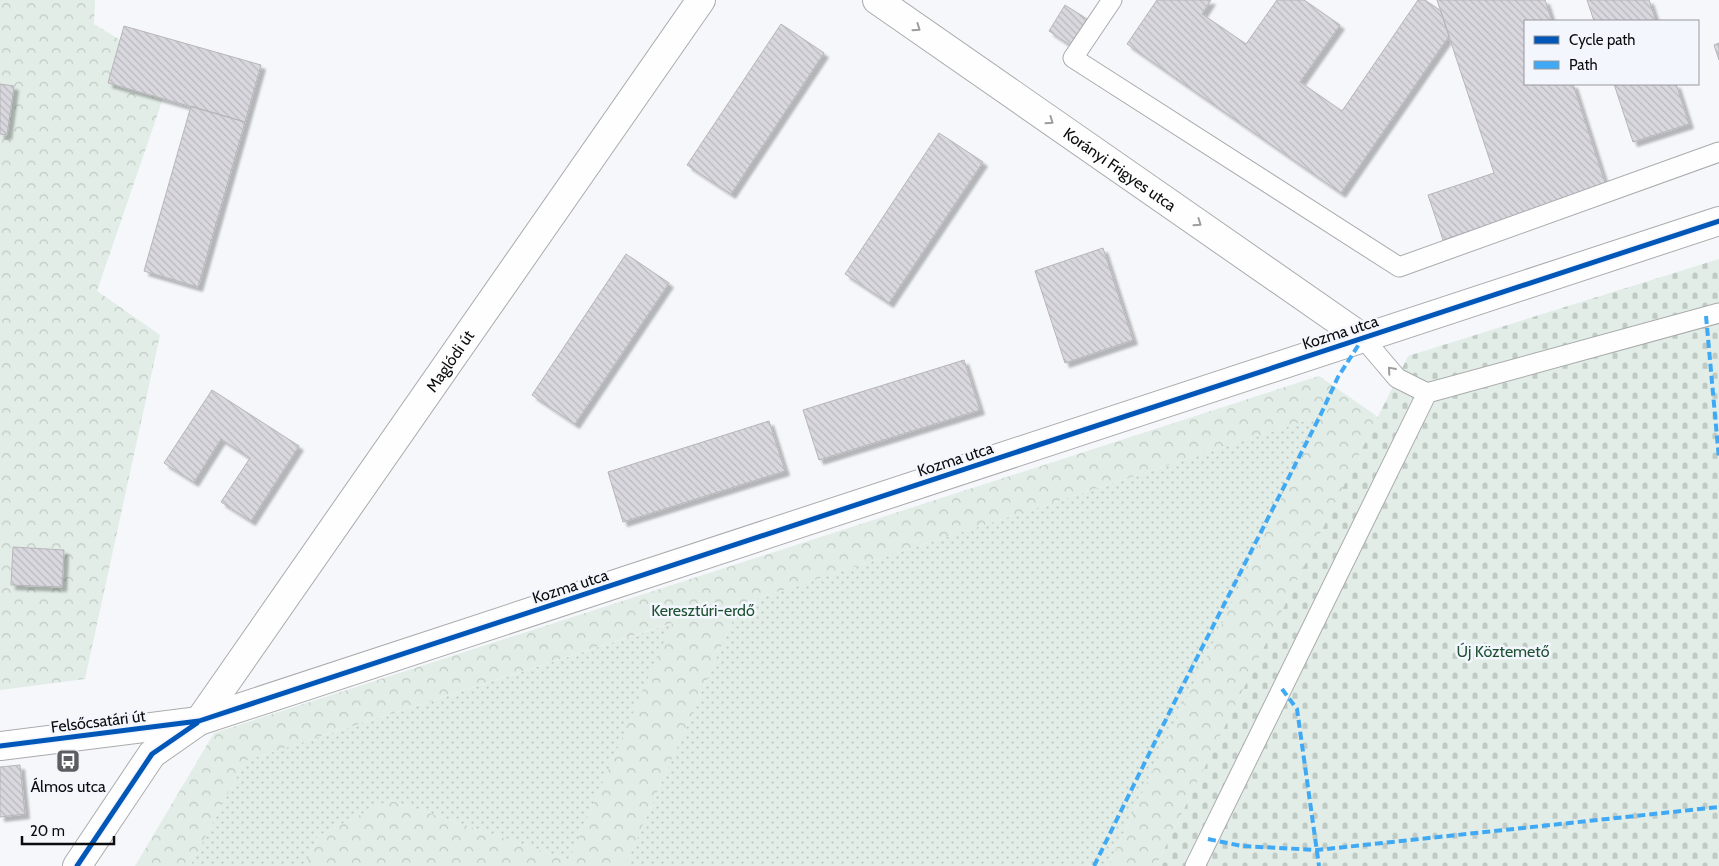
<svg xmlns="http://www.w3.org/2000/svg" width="1719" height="866" viewBox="0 0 1719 866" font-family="Cabin,sans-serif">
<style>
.grass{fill:url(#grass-dots)}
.forest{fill:url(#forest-crowns)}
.cemetery{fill:url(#cemetery-stones)}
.building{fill:url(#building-back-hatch);stroke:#b6b6b8;filter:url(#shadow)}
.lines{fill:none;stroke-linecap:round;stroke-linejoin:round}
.service-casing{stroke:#aaabad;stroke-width:21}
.minor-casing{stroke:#aaabad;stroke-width:30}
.tertiary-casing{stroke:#aaabad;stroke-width:30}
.service{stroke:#fefefe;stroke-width:19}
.minor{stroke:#fefefe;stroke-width:28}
.tertiary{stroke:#fefefe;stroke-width:28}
.quiet{stroke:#3fa9f5;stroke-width:4;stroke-dasharray:8 4;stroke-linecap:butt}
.cycleway-casing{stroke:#f4f6fd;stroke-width:8}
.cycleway{stroke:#0057b8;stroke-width:5}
.oneway{stroke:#9d9d9e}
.labels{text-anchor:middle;stroke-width:5;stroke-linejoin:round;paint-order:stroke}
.street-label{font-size:16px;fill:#0b0c0e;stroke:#f4f6fd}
.park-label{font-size:16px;fill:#1e5133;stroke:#f4f6fd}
.poi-label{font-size:16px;fill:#0b0c0e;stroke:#f4f6fd}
</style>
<defs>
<pattern id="grass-dots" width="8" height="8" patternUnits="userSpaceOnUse" patternTransform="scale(1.25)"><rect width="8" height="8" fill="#e1ede6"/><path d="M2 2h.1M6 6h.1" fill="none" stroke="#c0cac4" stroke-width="1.8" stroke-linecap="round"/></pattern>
<pattern id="forest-crowns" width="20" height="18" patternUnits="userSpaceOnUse" patternTransform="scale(1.25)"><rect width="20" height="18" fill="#e1ede6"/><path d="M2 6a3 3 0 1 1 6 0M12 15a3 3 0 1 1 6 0" fill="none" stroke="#c0cac4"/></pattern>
<pattern id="cemetery-stones" width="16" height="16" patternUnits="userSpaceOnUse" patternTransform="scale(1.25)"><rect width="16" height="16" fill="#e1ede6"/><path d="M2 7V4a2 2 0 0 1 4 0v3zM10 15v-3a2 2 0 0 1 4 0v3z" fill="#c0cac4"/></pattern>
<pattern id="building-back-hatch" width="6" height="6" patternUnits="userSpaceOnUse" patternTransform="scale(1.25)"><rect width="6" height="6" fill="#dad8df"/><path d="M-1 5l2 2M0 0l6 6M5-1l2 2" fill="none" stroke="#bab8be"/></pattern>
<filter id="shadow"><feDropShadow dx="4.5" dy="4.5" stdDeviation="1" flood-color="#0004"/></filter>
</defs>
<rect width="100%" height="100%" fill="#f6f7fb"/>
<path class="grass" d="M1320,416L1108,866H625L740,604Z
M673,623L569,860L390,800L318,836L305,866H190L245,761Z"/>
<path class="forest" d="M0,0H95L94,24L172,72L97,291L160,335L85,679L0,690Z
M1319,376L1378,417L1156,866H1108L1320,416L740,604L625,866H305L318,836L390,800L569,860L672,623L245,761L190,866H135L214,733Z"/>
<path class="cemetery" d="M1719,259V866H1156L1408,356Z"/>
<path class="building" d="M1157,0H1211L1202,14L1246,44L1277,0H1304L1340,25L1300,82L1342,111L1418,0H1425L1441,11L1449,36L1341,193L1127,44Z
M1437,0H1545L1552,21H1525V84H1573L1606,186L1443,240L1428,195L1494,173Z
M1587,0H1649L1656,21H1594Z
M1065,5L1087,19L1070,45L1049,31Z
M781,24L824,53L731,194L687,165Z
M124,26L261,65L245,122L108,83Z
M1719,43V60L1714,45Z
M0,84L14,86L7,135L0,134Z
M1614,84H1676L1689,124L1633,142Z
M191,106L245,122L198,287L144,271Z
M939,133L983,162L889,303L845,274Z
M1103,248L1133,340L1065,363L1035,271Z
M626,254L669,283L575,424L532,395Z
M964,360L980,410L819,460L803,410Z
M212,390L299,446L251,521L221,502L250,458L221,439L194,482L164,463Z
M769,421L785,471L623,522L608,472Z
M13,547L64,550L62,587L11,585Z
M20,765L25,814L0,817V767Z"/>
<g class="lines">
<g class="service-casing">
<path id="service" d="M1112,0L1073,58L1399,267L1719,152
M1363,338L1397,378L1427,393
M1195,866L1427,393L1719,313"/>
</g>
<g class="minor-casing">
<g id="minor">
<path id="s1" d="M877,0L1363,338"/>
<path id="s2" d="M77,866L152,754L199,721L701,0"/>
</g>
</g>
<g class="tertiary-casing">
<path id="tertiary" d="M0,746L199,721L1719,221"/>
</g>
<use href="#service" class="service"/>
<use href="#minor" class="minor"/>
<use href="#tertiary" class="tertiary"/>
<path class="quiet" d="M1706,316L1719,459
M1282,689L1297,709L1319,866
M1208,839L1242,846L1317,850L1719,807
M1094,866L1178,695L1320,416L1338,377L1363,338"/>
<g class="cycleway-casing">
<path id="cycleway" d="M0,746L199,721L1719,221
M77,866L152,754L197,723"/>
</g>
<use href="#cycleway" class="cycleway"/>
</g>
<defs><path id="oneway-chevron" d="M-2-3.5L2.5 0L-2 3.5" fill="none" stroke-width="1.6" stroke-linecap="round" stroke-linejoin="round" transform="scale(1.25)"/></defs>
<g class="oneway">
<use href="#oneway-chevron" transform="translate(917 28) rotate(35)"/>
<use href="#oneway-chevron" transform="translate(1050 121) rotate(35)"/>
<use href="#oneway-chevron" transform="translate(1198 223) rotate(35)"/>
<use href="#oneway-chevron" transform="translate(1391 370) rotate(-131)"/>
</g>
<defs>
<g id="bus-square" transform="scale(1.25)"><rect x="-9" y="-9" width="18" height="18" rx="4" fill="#5d5e61" stroke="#f4f6fd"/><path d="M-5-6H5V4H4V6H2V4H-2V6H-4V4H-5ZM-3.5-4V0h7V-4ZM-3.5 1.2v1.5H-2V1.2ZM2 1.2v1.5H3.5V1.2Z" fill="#fff"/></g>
</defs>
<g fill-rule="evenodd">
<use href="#bus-square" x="68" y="761"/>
</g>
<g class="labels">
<g class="street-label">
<text dy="6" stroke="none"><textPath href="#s1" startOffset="296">Korányi Frigyes utca</textPath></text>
<text transform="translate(1340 332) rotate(-18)" y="6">Kozma utca</text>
<text dy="6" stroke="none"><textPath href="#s2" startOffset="631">Maglódi út</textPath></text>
<text transform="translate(955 459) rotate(-18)" y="6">Kozma utca</text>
<text transform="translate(570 586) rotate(-18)" y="6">Kozma utca</text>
<text transform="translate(98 721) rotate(-7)" y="6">Felsőcsatári út</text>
</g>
<g class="park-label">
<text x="703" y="616">Keresztúri-erdő</text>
<text x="1503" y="657">Új Köztemető</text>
</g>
<g class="poi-label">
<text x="68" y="792">Álmos utca</text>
</g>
</g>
<rect x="1524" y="20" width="175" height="65" fill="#f4f6fd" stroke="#97989d"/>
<rect x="1534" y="36" width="25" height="8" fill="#0057b8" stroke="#97989d"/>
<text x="1569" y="45" font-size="15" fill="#0b0c0e">Cycle path</text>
<rect x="1534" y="61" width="25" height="8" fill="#3fa9f5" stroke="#97989d"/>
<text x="1569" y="70" font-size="15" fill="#0b0c0e">Path</text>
<path d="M22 836v8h92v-8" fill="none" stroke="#0b0c0e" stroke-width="2.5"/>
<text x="30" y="836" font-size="15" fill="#0b0c0e" stroke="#f4f6fd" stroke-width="4" paint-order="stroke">20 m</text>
</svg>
